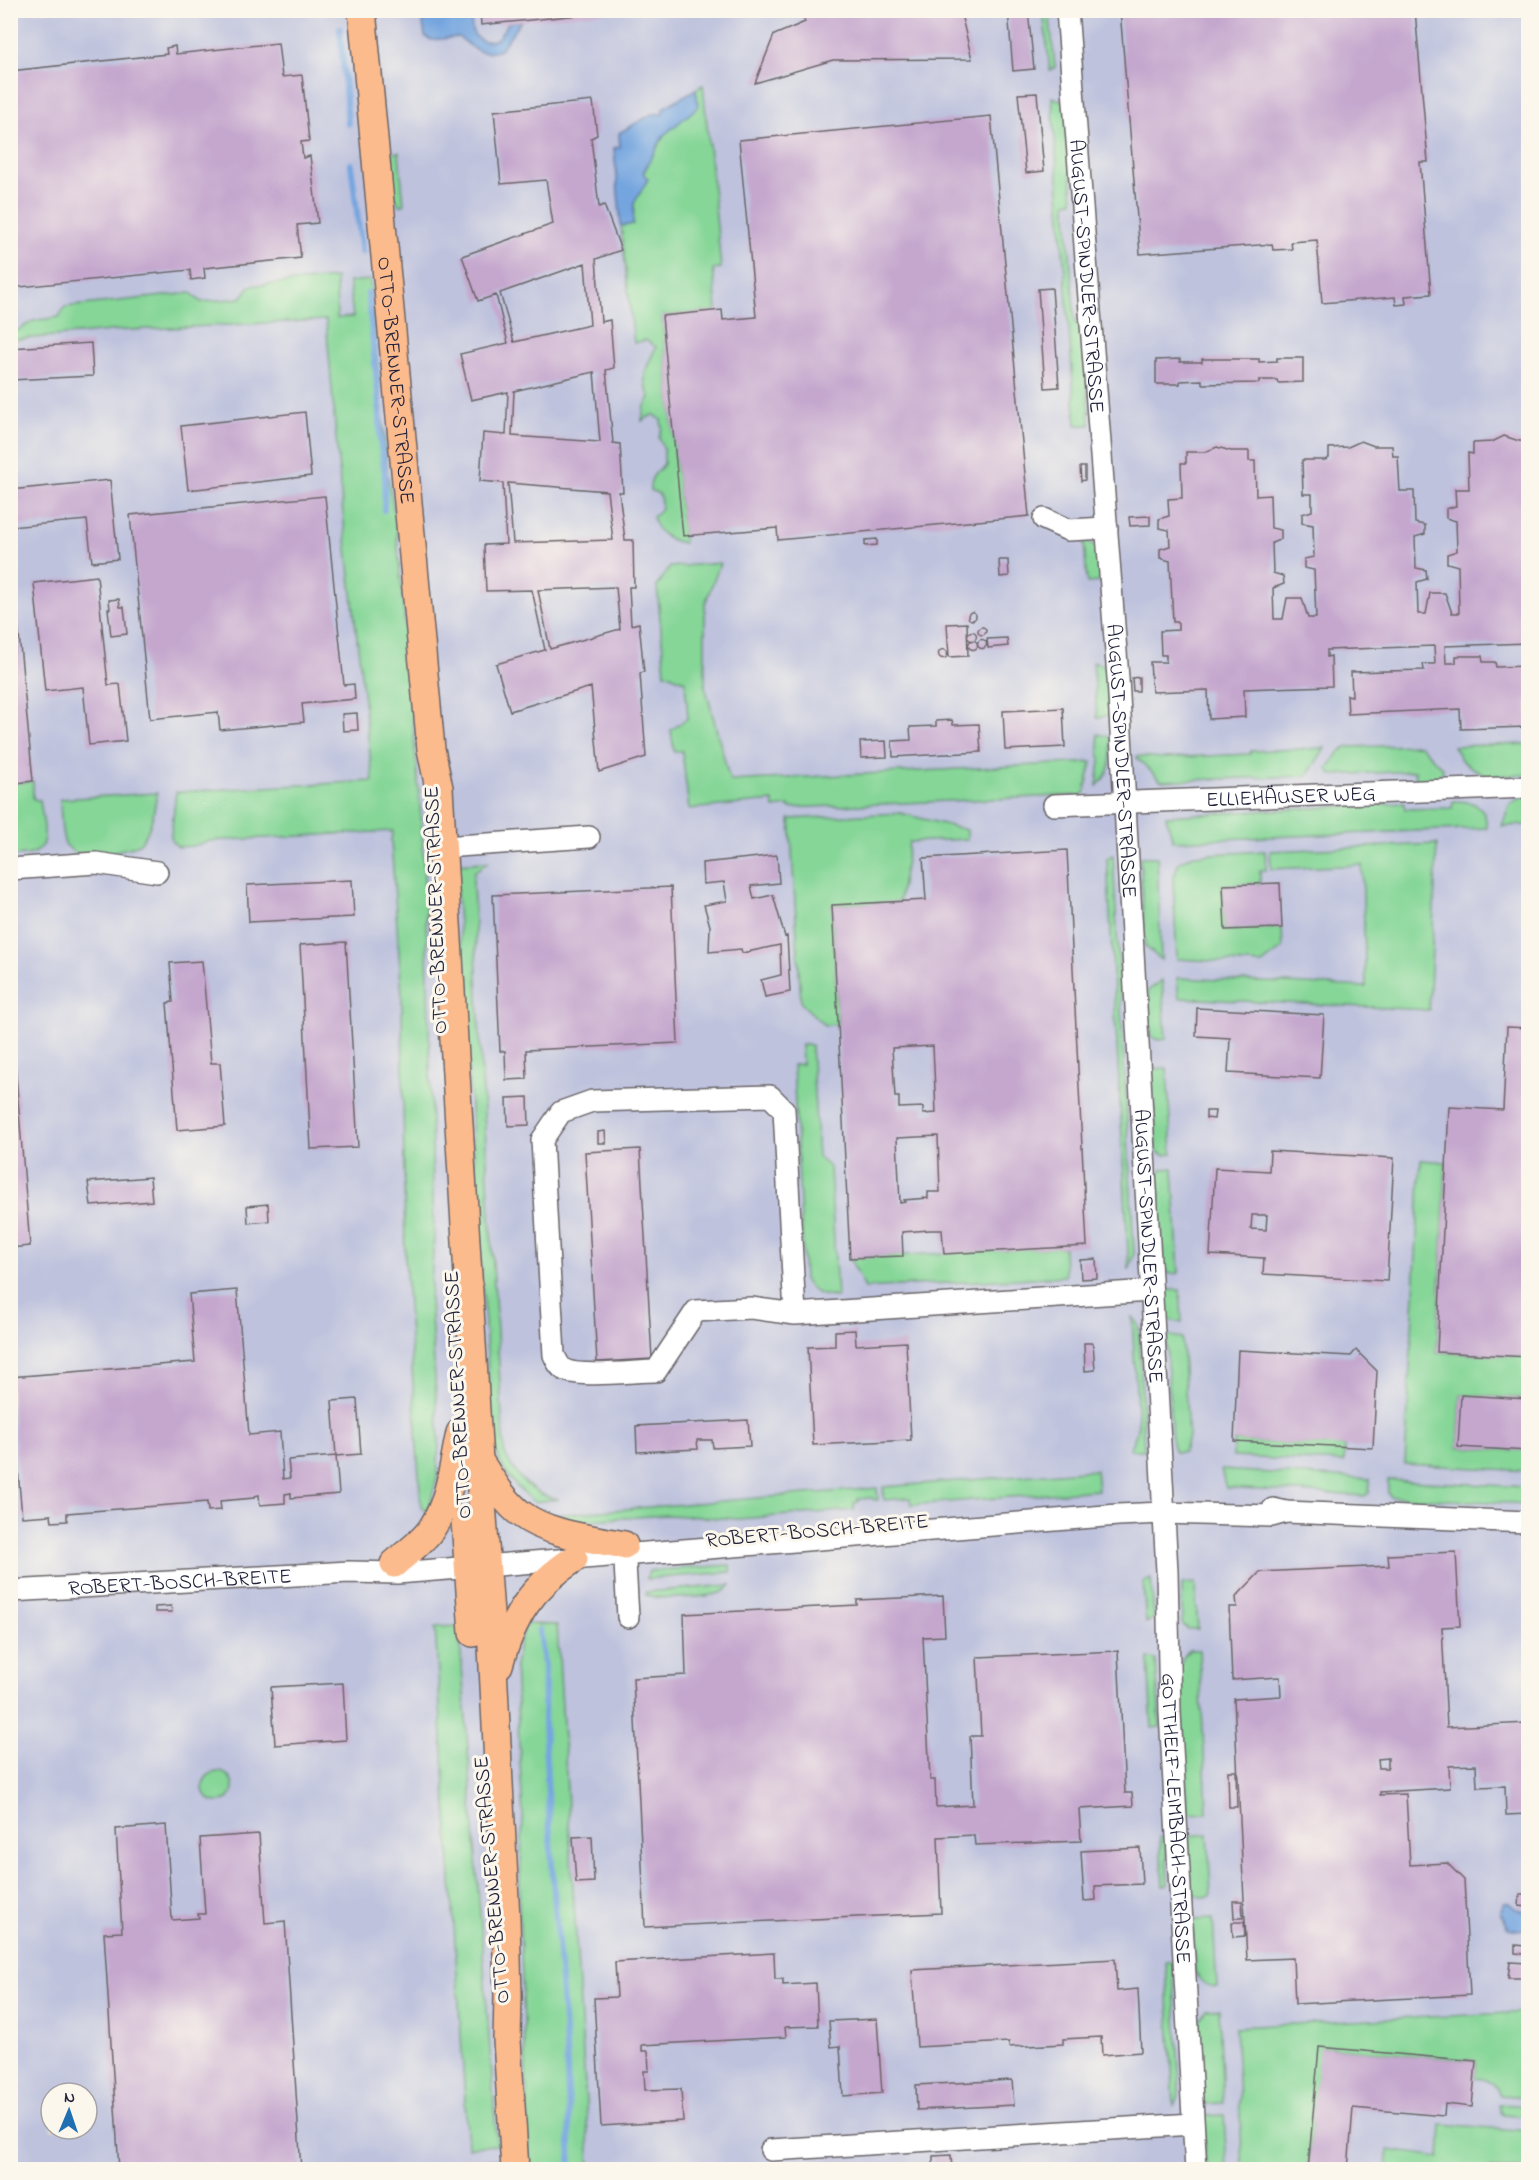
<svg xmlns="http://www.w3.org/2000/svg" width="1539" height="2180" viewBox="0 0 1539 2180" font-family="'Indie Flower',sans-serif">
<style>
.industrial{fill:#bec2dd;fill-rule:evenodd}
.green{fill:#85d697;stroke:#547c69;stroke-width:1.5}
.water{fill:#75a5df;stroke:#4c648d;stroke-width:1.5}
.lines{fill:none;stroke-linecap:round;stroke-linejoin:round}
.stream{stroke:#75a5df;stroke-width:6}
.building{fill:#c5a7ce;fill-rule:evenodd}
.minor-casing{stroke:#6a656a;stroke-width:24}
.major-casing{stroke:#6a656a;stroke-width:30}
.minor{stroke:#fff;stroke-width:21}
.major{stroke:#fbbb8d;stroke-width:27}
.labels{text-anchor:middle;stroke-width:6;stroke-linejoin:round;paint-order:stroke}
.street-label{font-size:21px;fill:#22223b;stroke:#fbf7ec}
</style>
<rect width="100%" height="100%" fill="#fbf7ec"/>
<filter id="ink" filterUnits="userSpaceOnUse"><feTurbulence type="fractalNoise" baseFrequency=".0167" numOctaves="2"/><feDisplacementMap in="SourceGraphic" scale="12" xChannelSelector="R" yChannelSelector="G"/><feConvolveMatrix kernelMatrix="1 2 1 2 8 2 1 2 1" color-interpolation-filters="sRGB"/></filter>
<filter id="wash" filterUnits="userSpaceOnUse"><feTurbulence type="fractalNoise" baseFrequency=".008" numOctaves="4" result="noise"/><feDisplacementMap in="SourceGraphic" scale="24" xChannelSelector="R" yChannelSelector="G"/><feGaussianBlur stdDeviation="1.35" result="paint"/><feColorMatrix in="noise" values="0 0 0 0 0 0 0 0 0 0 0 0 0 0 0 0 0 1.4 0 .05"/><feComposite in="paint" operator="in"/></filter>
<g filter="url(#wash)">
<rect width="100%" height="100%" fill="#efe2c2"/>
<path class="industrial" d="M11,11H1528V2169H11ZM51,2093H87V2129H51Z"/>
<path class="green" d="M1043,11H1049L1055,67L1050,71Z
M703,85L721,268L713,269L717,311L662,316L684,543C669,541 655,532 653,517C662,511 663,505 659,494L650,490C649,476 657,473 664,464V450L659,438L662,428L661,420L655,415H652L642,421L644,408L650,397C639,377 647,366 656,347L646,340L634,343L621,226L633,224L634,203L648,179L643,174L664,135L698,107L696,89Z
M1052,97L1066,102L1073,201L1066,202L1075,323L1083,324L1090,425H1076Z
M399,152L404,205H399L394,194L391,153Z
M336,278L337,318L353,317L349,282L370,280L388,477L396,524L422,829L427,942L434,1236L430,1300L439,1442L437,1478L428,1511L421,1508L405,1258L402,997L391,840L393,831L208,841L193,846L178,847L172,841L171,835L176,792L373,781L341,495L326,320L110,331L11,340V332L17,331L33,321L59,317L65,307L191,293L201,302L241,298L250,286Z
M1084,541L1098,547L1100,582L1087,583Z
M720,563L705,604V686L730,781L1092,762L1084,795L789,808V806L774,808L773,801L689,809L682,751L674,752L671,730L688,718L685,681L665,673L657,586L670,567Z
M1093,662L1107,666L1110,715L1097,718Z
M1098,734L1111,737C1111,757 1113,772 1097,786L1100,761Z
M1528,744V775L1485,776L1462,761L1453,746Z
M1420,745L1443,769L1439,779L1416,780L1415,771L1331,775L1328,768L1341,750L1349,747Z
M1325,748L1307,776L1161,781L1137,758V756L1163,758L1250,754L1251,751Z
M33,781V799L40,800C44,830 55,860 11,855V784Z
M157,793C154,809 152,829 141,842C132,851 90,855 77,853C73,852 69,848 66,845C60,836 61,810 60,799Z
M1520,798H1528V825L1502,826L1510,804Z
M1453,801C1475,801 1486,805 1487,828L1173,841L1166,816L1404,803L1405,809L1452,808Z
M900,813L967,830V839L909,842L899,902L832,905L838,1024L824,1025L801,1003L790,819Z
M1437,844L1429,1010L1179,998L1177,978L1366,987L1362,865L1271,869L1270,851Z
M1265,851L1266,870H1260V884L1223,885L1225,930L1282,928L1283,948L1262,964L1177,959L1173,879L1179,862L1194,855Z
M1113,855L1134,1254L1129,1270L1107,858Z
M1140,857H1157L1161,960L1145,946Z
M488,862L474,872L473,882L480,1044L504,1451C513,1474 533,1497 559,1499L534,1502C508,1481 496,1464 492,1431L455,864Z
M1162,980L1166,1039L1158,1040L1151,1037L1148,991Z
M801,1045H811L818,1157L830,1168L837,1297C823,1296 811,1294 804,1279L793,1065L802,1064Z
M1167,1068L1172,1154L1163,1155L1156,1151L1152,1069Z
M1421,1160L1446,1162L1437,1352L1528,1357V1399L1461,1395L1458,1447L1528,1451V1471L1405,1464Z
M1173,1168L1179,1273L1170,1274L1163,1268L1158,1174L1162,1169Z
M1064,1247L1065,1276L865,1288L850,1258Z
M1164,1290H1180L1182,1323L1165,1319Z
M1132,1317L1137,1323L1139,1329L1144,1450H1129L1136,1434L1138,1424Z
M1166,1335L1182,1338L1188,1436L1184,1452H1175L1172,1444Z
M1234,1441L1345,1446L1344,1462L1233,1457Z
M1096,1470L1098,1490L911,1505L910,1498L884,1500L883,1487Z
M1221,1470L1370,1479L1369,1493L1364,1496L1226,1488Z
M1388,1480L1528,1487V1504L1391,1497L1388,1493Z
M877,1488L878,1500H874L873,1498L858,1499V1502L854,1503V1510L738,1519L667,1515L576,1521L553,1515Z
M730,1565L731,1572L647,1579L649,1571Z
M1151,1579L1154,1618L1146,1623L1143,1582Z
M1195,1583L1198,1629H1188L1182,1623V1584Z
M731,1585C728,1588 725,1592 720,1593C704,1598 662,1600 646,1595V1592Z
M527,1624L557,1625L590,2169H528L527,2096L519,1905L523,1817L515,1666L519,1644Z
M459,1626L497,2145L468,2147L435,1627Z
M1189,1650H1199L1207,1813L1187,1814L1179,1668L1184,1656Z
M1148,1658L1156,1660L1160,1727L1152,1728Z
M203 1787a15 15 0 1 1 30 0a15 15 0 1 1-30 0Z
M1208,1834L1211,1896L1202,1897L1191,1893L1188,1836Z
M1166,1836L1168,1885L1163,1886L1160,1837Z
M1213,1919L1217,1987C1207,1987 1201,1981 1195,1973L1192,1920Z
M1166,1962H1173L1180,2088L1178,2099L1174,2105Z
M1219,2009L1223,2103L1202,2104L1199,2021L1206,2010Z
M1528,2012V2097L1500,2095C1495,2082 1488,2079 1474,2078L1476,2061L1320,2047L1308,2169H1243L1235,2027Z
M1499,2104L1528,2106V2117L1504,2115L1501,2112Z
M1224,2115L1227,2169H1206L1203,2116Z
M1442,2124L1528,2131V2169H1386L1388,2150L1440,2157Z
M499,2159L500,2169H466L465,2161Z"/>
<path class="water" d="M421,11H478C463,26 476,48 497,39L509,22L521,21L500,50C482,57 472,48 459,37L431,40L425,36Z
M696,89L698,107L664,135L643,173L648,179L634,203L633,224L621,226L614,148L620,147L619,133L652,114H663V108Z
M1504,1902H1508L1516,1909L1528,1911V1927L1521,1930L1509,1928L1500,1913Z"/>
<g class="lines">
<path class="stream" d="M340,28L348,124
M351,164L362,252
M368,293L380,414V439L385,473L384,510
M540,1630L545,1675L544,1723L551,1851L566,2045L571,2170"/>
</g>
<g id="blocks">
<path class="building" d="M480,10H608V12L481,25Z
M801,10H960L972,59L833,60L755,83L774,35L805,22Z
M1008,10H1028L1034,69L1013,71Z
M1120,10H1415L1428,162H1420L1431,294L1405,296L1406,304L1396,305L1395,297L1322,303L1317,240L1291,242L1292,249L1273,250L1272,244L1140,254Z
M278,43L282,77L302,75L309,141L301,142L303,158L310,156L318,223L297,225L301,258L204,268L205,278L191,280L190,270L10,288V71L167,54L166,48L175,46L176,54Z
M1037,93L1044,171L1026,173L1018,94Z
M593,101L597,135L591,138L599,207L604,205L621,250L596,259L601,322L610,320L614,368L606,370L613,443L620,444L623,492H619L625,540H633L634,587H629L631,625L639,623L644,672L640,673L646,757L599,772L591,687L510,711L496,664L545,650L532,590L486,591L484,545L506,544L503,483L480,481L483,433L506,435L508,392L471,400L460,354L508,343L496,295L478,301L462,256L553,224L546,180L501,184L494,111ZM585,263L590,325L514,342L500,293ZM594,372L600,442L512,436L514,391ZM508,483L607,491L613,540L513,543ZM616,587L620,629L550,649L538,590Z
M991,116L1029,516L778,540L777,528L683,536L662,316L722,310L723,320L756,317L739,140Z
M1052,288L1059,387L1045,388L1038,289Z
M91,343L93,376L10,380V348Z
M1277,358H1303V382L1278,383L1277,380H1259V383L1202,384V380L1180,381V384H1156V360L1180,359V362H1202V359H1259V362L1277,361Z
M305,412L311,476L188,490L181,426Z
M1504,436L1519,441H1528V643L1445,646L1446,663H1456V656H1482L1483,662H1495L1496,667L1528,666V727L1461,729L1460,709L1348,714L1347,695L1352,696L1351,672L1424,670L1423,664H1435L1434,646L1327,650V657L1331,656L1332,686L1244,689L1245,717L1209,719L1208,690L1152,692L1150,662H1166V655H1161L1160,631L1178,630V622H1173L1170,561L1160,558V549L1170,546L1169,530L1159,528V519L1169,516L1168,499L1182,498L1181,463H1186V452H1205L1217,447L1231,451H1249V461H1255L1256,496L1270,495L1271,528L1281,530V539L1272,543L1273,573L1283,576L1284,584L1273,588L1274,619H1283L1287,598H1302L1308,618H1316L1314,570L1304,568V559L1314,557L1313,525L1302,523V514L1312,511V494H1303L1302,460H1325L1329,458V448L1348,447L1361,441L1374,446H1392L1393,456H1398L1400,491H1414L1415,523L1425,525V534L1415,537L1416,568L1426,570L1427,579L1417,582L1418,614H1426L1430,593H1445L1452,613H1459L1458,566L1447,563V554L1457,551L1456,521L1446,518V509L1456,506L1455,489H1469L1468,453L1473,454V443L1492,442Z
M1080,467H1085V480L1081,481Z
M110,480L118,559L92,562L87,520L10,527V490Z
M325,496L344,685L354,684L355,699L302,704L304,722L220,730L218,712L150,719L130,515Z
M1150,516V525L1130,526L1129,517Z
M877,539V545L865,546V540Z
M999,560H1008L1009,576L1000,577Z
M13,572L33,781L10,784V573Z
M97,576L108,685L120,684L126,741L89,745L83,687L45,691L34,583Z
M119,599L120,607H124L127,634L111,636L108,609H110L109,600Z
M968 616a4 4 0 1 1 8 0a4 4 0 1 1-8 0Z
M967,623L968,656L949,657L947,624Z
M978 631a4 4 0 1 1 8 0a4 4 0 1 1-8 0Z
M967.5 636a4.5 4.5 0 1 1 9 0a4.5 4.5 0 1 1-9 0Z
M1007,638L1008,646L988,648L987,639Z
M977.5 644a4.5 4.5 0 1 1 9 0a4.5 4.5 0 1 1-9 0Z
M968.5 645a4.5 4.5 0 1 1 9 0a4.5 4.5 0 1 1-9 0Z
M938.5 654a4.5 4.5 0 1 1 9 0a4.5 4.5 0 1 1-9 0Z
M1139,677V691H1133L1132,678Z
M1063,708L1065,747L1005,750L1003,711Z
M357,713L358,730L343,731L342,714Z
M952,720L953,725L979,724L981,752L893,757L892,741L911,740L910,727L936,726V721Z
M886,741L887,757L861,758L860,742Z
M1067,850L1087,1246L944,1254L942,1230H930L902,1232L903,1256L850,1258L832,905L926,900L923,858ZM933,1046L936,1113L923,1114V1107L899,1108V1097H895L892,1048ZM938,1136L940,1192H928V1198L904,1200L905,1202L900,1203L897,1138Z
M777,855L779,883L751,886L754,899L773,895L785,937L787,936L790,992L765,997L761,980L781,975L780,945L742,953L741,949L709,952L710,926L704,905L727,901L724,882L703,884L702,863Z
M352,880L354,917L249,922L247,885Z
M1280,883L1282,928L1225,930L1223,885Z
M671,887L678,1043L526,1050L527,1079L506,1080L505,1051H500L493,895Z
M346,942L358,1147L311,1149L300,945Z
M202,961L211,1063H220L225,1126L177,1130L167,1003L173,1002L170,963Z
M1197,1008L1324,1015L1320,1078L1228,1073L1230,1038L1196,1036Z
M10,1026H12L30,1246L10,1248Z
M1507,1027L1528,1028V1357L1437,1352L1449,1107L1503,1110Z
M528,1097L529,1125L508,1126L507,1098Z
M1206,1111H1215L1214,1119L1206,1118Z
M605,1131L606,1143H598V1132Z
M640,1149L652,1359L597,1362L585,1152Z
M1270,1151L1394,1158L1387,1281L1263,1274L1264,1258L1210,1255L1215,1168L1269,1171ZM1252,1215H1267L1266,1230L1251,1229Z
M150,1177L152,1201L91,1206L88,1182Z
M268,1204L269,1221L248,1223L247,1206Z
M1096,1259L1097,1278L1081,1279L1080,1260Z
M237,1290L249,1435L280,1432L283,1479L290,1478L288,1460L336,1456L339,1494L291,1498V1493L285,1494V1503L260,1505L259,1495L254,1496V1498L220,1501L221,1510L208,1511L207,1502L67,1513V1521L52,1522L51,1515L22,1517L10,1377L195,1362L189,1294Z
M855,1330L856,1345L906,1342L911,1440L813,1445L808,1347L835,1346V1331Z
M1084,1343H1093L1095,1370L1085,1371Z
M1238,1350L1351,1356L1356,1350L1377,1371L1373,1448L1234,1441Z
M1461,1395L1528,1399V1451L1458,1447Z
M357,1399L361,1454L336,1456L332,1401Z
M748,1420L750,1446L713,1448L712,1440H697L698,1449L637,1452L636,1426Z
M1456,1552L1460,1626L1442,1627L1447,1727L1528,1723V1814L1506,1815L1505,1786L1477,1787L1476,1765L1449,1766L1450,1788L1380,1792V1795L1406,1794L1410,1865L1447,1863L1464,1880L1470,1995L1295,2004L1293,1958L1247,1960L1234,1699L1281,1696L1280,1677L1232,1680L1229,1607H1237L1236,1597L1260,1572L1389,1566L1388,1555ZM1388,1758V1768H1379L1378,1759Z
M943,1596L945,1636L923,1637L930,1780H935L936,1807L973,1805L970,1736H981L977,1657L1118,1651L1125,1793H1132L1133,1806L1079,1809L1081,1841L975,1845L974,1835L938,1837L941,1913L645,1927L633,1678L686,1675L684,1614L857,1605V1600Z
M171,1606L172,1612H155V1607Z
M343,1683L346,1740L275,1745L271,1687Z
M1228,1771H1236L1237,1807H1229Z
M166,1825L172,1920L199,1918L198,1914H205L200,1838L259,1834L265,1923L285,1921L301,2170H119L104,1933L122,1932L116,1829Z
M592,1836L594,1882L576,1883L573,1837Z
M1140,1848L1142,1884L1095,1886L1096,1900L1084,1901L1081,1851Z
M1520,1894H1528V1907L1519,1906Z
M1233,1901H1242L1243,1918H1234Z
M1232,1922H1244L1245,1936L1233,1937Z
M1515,1945L1527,1946L1526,1954L1515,1953Z
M774,1953L775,1979H783V1985L816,1983L818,2026L785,2027L786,2037L642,2045V2051H648L649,2071H644L645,2090L681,2089L683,2121L601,2126L594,1998L617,1997L615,1962Z
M1115,1959L1117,1991L1138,1989L1141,2052L1102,2055L1101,2037L1063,2039V2044L1009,2047V2042L917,2047L912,1970Z
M1510,1962L1527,1963L1526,1978H1508Z
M877,2019L882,2093L843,2096L840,2046L831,2047L829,2021Z
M1319,2047L1476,2061L1472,2107L1445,2104L1444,2116L1353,2108L1348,2170H1308Z
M1012,2080L1014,2105L917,2110L916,2085Z
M951,2155L952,2170H933V2156Z"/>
</g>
</g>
<g filter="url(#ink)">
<use href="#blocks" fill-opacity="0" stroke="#6a656a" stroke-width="1.5"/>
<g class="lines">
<g class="minor-casing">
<g id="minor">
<path id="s1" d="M1067,10L1118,678L1167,1571L1170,1713L1196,2170"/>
<path d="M1044,519L1068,530L1107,528"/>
<path id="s2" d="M1054,805L1528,787"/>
<path d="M443,847L589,837"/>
<path d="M10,869L96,863L157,872"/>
<path d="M795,1314L784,1110L770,1096L592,1101L561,1112L542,1140L554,1355C557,1361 559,1367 565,1370C582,1378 636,1371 656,1371L696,1311L751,1308L795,1314L1150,1291"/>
<path d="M1273,1509L1286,1512L1528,1522"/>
<path d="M624,1545L628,1617"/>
<path id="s3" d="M10,1591L349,1572L397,1573L1118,1515L1163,1513L1272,1516L1286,1512"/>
<path d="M771,2150L1193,2124"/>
</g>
</g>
<g class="major-casing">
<g id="major">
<path id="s4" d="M362,10L431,749L439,788L479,1461L491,1628L506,1919L508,1996L507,2040L515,2170"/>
<path d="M480,1462C492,1480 503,1500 521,1514C549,1535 590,1538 624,1545"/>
<path d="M465,1521L473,1633"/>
<path d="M394,1564C406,1553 423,1542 432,1528C450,1501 453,1464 460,1433"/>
<path d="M499,1665C513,1617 531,1587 574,1559"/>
</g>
</g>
<use href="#minor" class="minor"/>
<use href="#major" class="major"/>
</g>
</g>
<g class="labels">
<g class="street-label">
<text dy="7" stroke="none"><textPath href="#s1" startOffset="267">AUGUST-SPINDLER-STRASSE</textPath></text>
<text dy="7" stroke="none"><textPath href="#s4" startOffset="372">OTTO-BRENNER-STRASSE</textPath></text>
<text dy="7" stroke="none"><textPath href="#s1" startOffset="753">AUGUST-SPINDLER-STRASSE</textPath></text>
<text dy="7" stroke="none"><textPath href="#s2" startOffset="237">ELLIEHÄUSER WEG</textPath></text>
<text transform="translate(435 910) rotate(-92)" y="7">OTTO-BRENNER-STRASSE</text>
<text dy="7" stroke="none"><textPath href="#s1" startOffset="1239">AUGUST-SPINDLER-STRASSE</textPath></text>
<text transform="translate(457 1395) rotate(-93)" y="7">OTTO-BRENNER-STRASSE</text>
<text transform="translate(817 1530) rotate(-5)" y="7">ROBERT-BOSCH-BREITE</text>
<text dy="7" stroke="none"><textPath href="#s3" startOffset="170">ROBERT-BOSCH-BREITE</textPath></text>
<text dy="7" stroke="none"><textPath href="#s1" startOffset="1812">GOTTHELF-LEIMBACH-STRASSE</textPath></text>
<text transform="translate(491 1880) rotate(-95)" y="7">OTTO-BRENNER-STRASSE</text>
</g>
</g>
<rect width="1539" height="2180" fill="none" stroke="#fbf7ec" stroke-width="36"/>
<g transform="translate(69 2111) rotate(2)"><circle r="28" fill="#fbf7ec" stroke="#a4a2a5" stroke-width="1.5"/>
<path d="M0-4.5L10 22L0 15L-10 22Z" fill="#1f6fb2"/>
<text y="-9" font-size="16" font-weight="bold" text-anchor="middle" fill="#22223b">N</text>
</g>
</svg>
